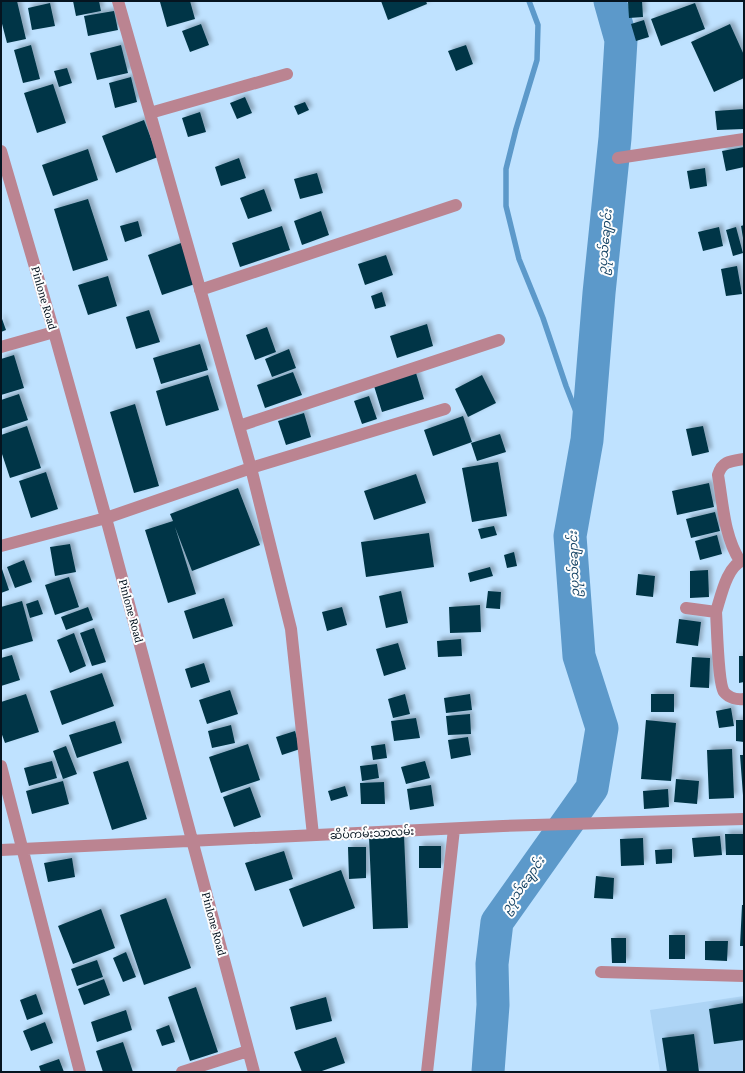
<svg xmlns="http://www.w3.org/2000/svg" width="745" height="1073" viewBox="0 0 745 1073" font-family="'PT Serif','Noto Sans Myanmar',serif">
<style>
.built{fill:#add4f5}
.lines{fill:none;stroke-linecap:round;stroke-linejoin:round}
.stream{stroke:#5c99ca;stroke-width:5.5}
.river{stroke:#5c99ca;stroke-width:33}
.building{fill:#003646;filter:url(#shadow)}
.minor{stroke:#bb8491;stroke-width:12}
.labels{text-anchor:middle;stroke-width:4;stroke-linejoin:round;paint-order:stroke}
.street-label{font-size:11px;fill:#051420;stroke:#fefefe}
.water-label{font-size:12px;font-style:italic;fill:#134264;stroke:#fefefe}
</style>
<defs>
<filter id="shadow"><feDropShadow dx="3.5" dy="-3.5" stdDeviation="2" flood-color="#0004"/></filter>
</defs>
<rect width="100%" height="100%" fill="#bfe2ff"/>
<path class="built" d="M744,996V1072H660L650,1010Z"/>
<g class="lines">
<path class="stream" d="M529,1L538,25L537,60L516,129L506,169V206L519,259L543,318L566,386L587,440"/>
<path class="river" d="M488,1072L493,1005L492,964L497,922L592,788L602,728L579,656L570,536L587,440L599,293L615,138L621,40L610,1"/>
</g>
<path class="building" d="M1,1H17L26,39L7,43L1,20Z
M73,1H99L101,11L76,16Z
M162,1H190L195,19L167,27L160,2Z
M381,1H426L427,4L388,20Z
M642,1L643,17L629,18L628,2Z
M50,3L55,26L32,30L28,8Z
M695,3L705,29L661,46L651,19Z
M114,11L118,30L88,36L84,16Z
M644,20L649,37L636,41L631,24Z
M201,24L209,45L190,52L182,31Z
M730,24L744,55V78L714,92L691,42Z
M31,45L40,79L23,83L14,50Z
M121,45L128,73L97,80L90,53Z
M466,45L473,64L456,71L448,51Z
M67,68L72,83L59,87L54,71Z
M131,77L137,102L115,108L109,83Z
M53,84L66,123L37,133L24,93Z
M245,97L252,113L237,119L230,103Z
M305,102L309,110L298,115L294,106Z
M744,109V129L717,130L715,111Z
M200,112L206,132L188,137L182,118Z
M144,120L158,157L116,173L102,136Z
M744,147V167L726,171L722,151Z
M88,149L98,180L53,196L42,165Z
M239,158L246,178L221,186L215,167Z
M705,168L707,186L690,189L687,171Z
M317,173L323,193L300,199L294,179Z
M264,189L272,211L248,219L240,198Z
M88,199L108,260L73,271L54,209Z
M321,211L329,235L302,245L294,221Z
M138,221L142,236L125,242L120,226Z
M744,225V238H743L741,226Z
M282,226L290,250L240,267L232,243Z
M719,227L723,246L703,251L698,232Z
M736,227L743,253L733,256L726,230Z
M181,243L195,284L162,295L148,255Z
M386,255L393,275L365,285L358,264Z
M737,266L742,294L726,296L721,269Z
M108,276L117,306L88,315L78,285Z
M382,292L386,306L375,309L371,296Z
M149,310L160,342L136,349L126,317Z
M1,316L6,330L1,332Z
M427,324L433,346L397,358L390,336Z
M267,327L276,352L255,360L246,335Z
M200,344L208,370L161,384L153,358Z
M289,349L296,368L272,377L265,359Z
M14,355L24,388L1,395V359Z
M293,372L302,395L265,408L257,385Z
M416,373L424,399L382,412L374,386Z
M208,375L219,410L166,426L156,391Z
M482,375L496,403L468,417L455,389Z
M19,394L28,420L1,429V400Z
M369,396L377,419L362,424L354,401Z
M135,404L159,486L134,493L110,412Z
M304,413L311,437L286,445L278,421Z
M463,416L472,442L433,456L424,430Z
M27,426L41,468L10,478L1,451V435Z
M703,426L709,452L692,456L686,429Z
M500,434L506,452L477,461L471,443Z
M498,462L507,516L472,522L462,468Z
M46,472L58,509L31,518L19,481Z
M416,474L426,503L374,520L364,491Z
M709,483L714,507L677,515L672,491Z
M238,488L260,545L192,571L175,527L196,594L168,603L145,530L173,521L170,514Z
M715,512L720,531L691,538L686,519Z
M494,526L497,535L481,539L478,529Z
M429,533L434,567L366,577L361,542Z
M717,535L722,554L700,560L695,541Z
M70,544L76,572L55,576L50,547Z
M514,552L517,566L507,568L504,555Z
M24,560L32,582L15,588L7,567Z
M1,566L9,590L1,593Z
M490,567L493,576L470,582L468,573Z
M708,570L709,597L690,598V571Z
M638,574L655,576L653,597L636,595Z
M69,577L79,607L55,615L45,585Z
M401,591L408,623L386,628L379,596Z
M488,591L501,592L500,609L486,608Z
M224,598L233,626L193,639L184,611Z
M38,600L43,614L30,618L26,604Z
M22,601L33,641L1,650V607Z
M480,605L481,632L450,633L449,607Z
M88,607L93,620L66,630L61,617Z
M342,607L347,625L327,631L322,612Z
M679,619L701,622L698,646L676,643Z
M94,628L106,662L92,666L80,633Z
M74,633L86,666L70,673L57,640Z
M461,639L462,656L438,657L437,641Z
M398,643L406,669L384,676L376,649Z
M12,655L20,680L1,686V658Z
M739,656H744V682L739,683Z
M692,657L710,658L709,688L690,687Z
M204,663L210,682L191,688L185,669Z
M102,673L114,706L62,725L50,691Z
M230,690L238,714L207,724L199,700Z
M26,694L39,732L5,743L1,732V702Z
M405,694L410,714L393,718L388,699Z
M470,694L472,710L446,713L444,698Z
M651,694H674V712H651Z
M731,708L734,726L719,728L716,711Z
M470,714L471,734L448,735L446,716Z
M416,718L420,738L394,741L391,721Z
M646,720L676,723L671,781L641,779Z
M736,720H744V742L736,741Z
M115,721L122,743L77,758L69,735Z
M231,725L235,743L212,748L208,731Z
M295,731L300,749L282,755L276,737Z
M468,737L471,755L451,759L448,740Z
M248,744L260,780L221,793L209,757Z
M385,744L387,758L373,760L371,746Z
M66,746L77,774L63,779L53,751Z
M732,749L734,798L709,799L707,750Z
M740,755H744V795H743Z
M52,761L57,778L29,786L24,768Z
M128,761L147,819L112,830L93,772Z
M425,761L430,778L406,784L401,767Z
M377,764L379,778L362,781L360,766Z
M676,779L699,781L697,804L674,802Z
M63,781L69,804L32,814L26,791Z
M384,782L385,804H361L360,783Z
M431,785L434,806L410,810L407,789Z
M345,786L348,796L331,801L328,791Z
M250,787L261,817L234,827L223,797Z
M668,789L669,807L644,809L643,791Z
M725,834H744V855H726Z
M404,835L408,928L373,929L369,837Z
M720,836L722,855L694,857L692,838Z
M643,838L644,865L621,866L620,839Z
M419,846H441V868H419Z
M348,847H366V878L349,879Z
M672,849V863L656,864L655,850Z
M284,851L293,879L255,891L245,863Z
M72,858L75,877L48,882L44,863Z
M341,870L355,908L303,927L289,889Z
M596,876L614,878L613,899L594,898Z
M166,898L191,968L144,985L120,915Z
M742,905H744V946H740Z
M101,909L115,948L73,964L58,926Z
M669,935H685V959H669Z
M611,938H626V963H612Z
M705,941H728L727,961L705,960Z
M126,952L136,977L123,982L113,958Z
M97,960L103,977L77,986L71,969Z
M104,979L110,995L84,1005L78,989Z
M196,987L218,1052L190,1061L168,997Z
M36,994L43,1014L27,1020L20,1000Z
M326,997L332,1021L296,1030L290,1007Z
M744,1003V1040L714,1044L709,1009Z
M126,1010L132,1030L97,1042L91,1022Z
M45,1022L53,1043L31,1051L23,1031Z
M169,1025L175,1042L162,1046L156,1030Z
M694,1034L699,1072H667L662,1038Z
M336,1037L345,1063L319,1072H302L294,1052Z
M123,1042L133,1072H103L96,1051Z
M59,1059L64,1072H41L39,1066Z"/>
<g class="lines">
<path class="minor" d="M118,1L251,468L291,629L313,835
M150,113L287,74
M1,151L54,332L106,518L254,1072
M618,158L744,139
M200,290L456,205
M1,347L54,332
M239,426L499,340
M1,546L106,518L251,468L445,409
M740,561C724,536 723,504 718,475C722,461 731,461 744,459
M686,608L716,612C721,596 727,565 744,560
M716,612C717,626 718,683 724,692C729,698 737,700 744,699
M1,766L80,1072
M1,850L503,826L744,819
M601,972L744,976
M182,1072L248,1051
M427,1072L454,829"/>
</g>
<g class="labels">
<g class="street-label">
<text transform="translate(44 298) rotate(74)" y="4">Pinlone Road</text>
<text transform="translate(131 611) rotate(75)" y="4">Pinlone Road</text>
<text transform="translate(372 833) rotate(-3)" y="4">ဆိပ်ကမ်းသာလမ်း</text>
<text transform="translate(214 924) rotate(75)" y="4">Pinlone Road</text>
</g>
<g class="water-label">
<text transform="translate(605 242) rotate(-85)" y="4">ဥပုသ်ချောင်း</text>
<text transform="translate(574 564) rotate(-92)" y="4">ဥပုသ်ချောင်း</text>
<text transform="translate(523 885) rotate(-55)" y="4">ဥပုသ်ချောင်း</text>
</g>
</g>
<rect width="745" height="1073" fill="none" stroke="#051420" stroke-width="4"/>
</svg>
